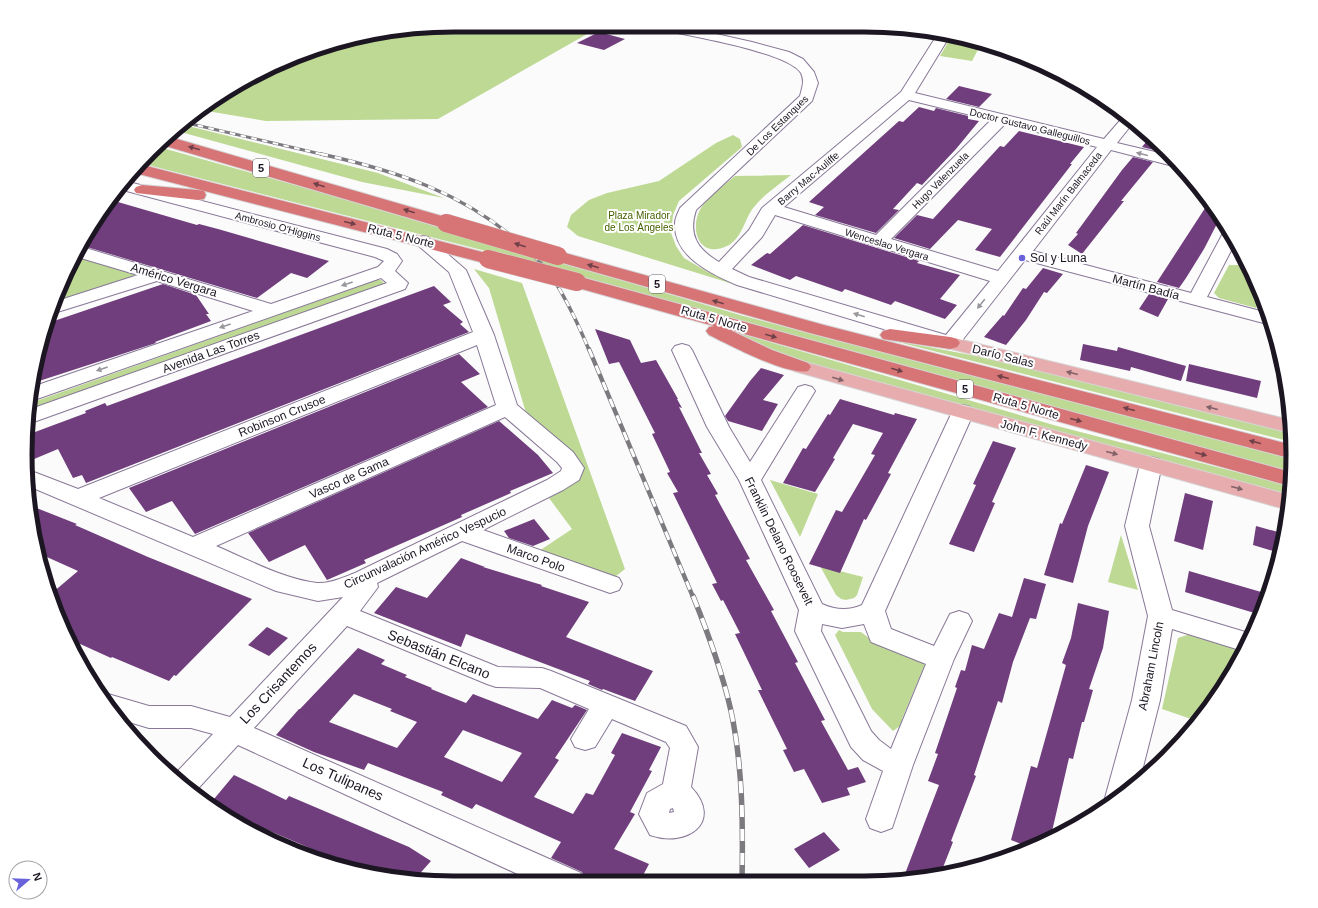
<svg xmlns="http://www.w3.org/2000/svg" width="1318" height="908" viewBox="0 0 1318 908" font-family="Arial,sans-serif">
<style>
.green{fill:#bdd994}
.building{fill:#703e7d;fill-rule:evenodd}
.lines{fill:none;stroke-linecap:round;stroke-linejoin:round}
.minor-casing{stroke:#887897;stroke-width:2}
.major-casing{stroke:#d6d5d7;stroke-width:2}
.highway-casing{stroke:#d6d5d7;stroke-width:2}
.minor{fill:#fff;fill-rule:evenodd}
.major{fill:#e7acad;fill-rule:evenodd}
.highway{fill:#d77476;fill-rule:evenodd}
.rail-far3-casing{stroke:#7c797f;stroke-width:3}
.rail-far2-casing{stroke:#7c797f;stroke-width:3.5}
.rail-far1-casing{stroke:#7c797f;stroke-width:4.5}
.rail-casing{stroke:#7c797f;stroke-width:5.5}
.rail-far3{stroke:#fff;stroke-width:2;stroke-dasharray:5.5;stroke-linecap:butt}
.rail-far2{stroke:#fff;stroke-width:2.5;stroke-dasharray:7;stroke-linecap:butt}
.rail-far1{stroke:#fff;stroke-width:3;stroke-dasharray:9;stroke-linecap:butt}
.rail{stroke:#fff;stroke-width:4;stroke-dasharray:12;stroke-linecap:butt}
.highway-bridge-casing{stroke:#d6d5d7;stroke-width:19;stroke-linecap:butt}
.highway-bridge{stroke:#d77476;stroke-width:18}
.oneway{fill:#704048}
.oneway2{fill:#99969c}
.oneway3{fill:#826168}
.poi-dot{fill:#6962db;stroke:#fff;stroke-width:1.5}
.labels{text-anchor:middle;stroke-width:4;stroke-linejoin:round;paint-order:stroke}
.far-street-label{font-size:10px;fill:#1c1622;stroke:#fff}
.far-park-label{font-size:10px;fill:#456101;stroke:#fff}
.shield{fill:#fff;stroke:#605c64;stroke-width:1}
.shield-label{font-size:11px;font-weight:bold;fill:#1c1622}
.street-label{font-size:12px;fill:#1c1622;stroke:#fff}
.poi-label{font-size:12px;fill:#1c1622;stroke:#fff;text-anchor:start}
.near-street-label{font-size:14px;fill:#1c1622;stroke:#fff}
.rim{fill:none;stroke:#1c1622;stroke-width:5}
</style>
<rect width="100%" height="100%" fill="#fbfbfb"/>
<path class="green" d="M454,25H603L438,119L266,121L201,110L216,97L264,69L343,40Z
M951,37L982,42L972,61L940,56Z
M184,125L378,173L444,198L362,182L177,131Z
M733,135L740,139L742,147L679,201L673,215L671,233L676,246L684,258L706,271L736,285L578,236L567,227L571,215L589,200L607,193L659,181L716,143Z
M159,147L391,212L740,315L1293,459L1291,473L1201,449L521,260L140,163Z
M791,175C780,184 763,195 754,207C744,219 743,238 727,246C697,260 688,225 703,205C712,194 724,185 735,176Z
M74,256L136,274L134,279L54,305L58,290Z
M1243,258L1260,290L1266,307L1258,305L1256,308L1219,298L1214,293L1229,265H1240Z
M474,269L522,283L625,569L611,580L539,551L572,529L549,498C564,490 578,485 579,466L526,413L489,288Z
M376,280H381L384,283L382,285L28,411V404Z
M732,331L1057,426L1290,486L1289,495C1187,468 1086,441 985,414C899,392 811,371 732,331Z
M886,339L1008,362L1291,433L1292,442Z
M770,480L818,494L800,537Z
M1121,535L1138,590L1108,582Z
M820,566L863,577L857,595L854,598L846,600L841,599L836,595Z
M839,630L843,632H861L873,641L925,664L902,719L904,723L893,731L872,709L835,635Z
M1190,634L1243,651L1221,693L1197,721L1162,709L1178,638Z"/>
<path class="building" d="M599,32L625,39L604,50L577,43Z
M959,86L992,94L979,107L946,99Z
M919,107L934,111L936,108L968,116V119L979,121L956,149L922,185L917,183L893,209L899,210L876,233L815,215L824,207L809,202L899,121L903,122Z
M1019,131L1084,147L1070,164H1072L1000,257L975,250L992,229L958,220L930,249L894,238L917,215L933,219L1000,146L1004,147Z
M1150,137L1165,149L1162,152L1142,147Z
M1133,157L1153,162L1121,201H1124L1082,254L1068,245L1078,234L1076,233L1122,170Z
M111,200L197,225L199,224L218,229L329,261L307,278L291,273L257,298L80,245Z
M1209,202L1221,216L1204,249L1186,278L1179,288L1157,282Z
M803,225L919,261L917,263L960,275L940,299L957,305L945,319L895,301L891,305L845,289L842,292L796,276L790,280L751,265L767,253L770,254Z
M1043,268L1063,274L1047,293L1044,292L1026,320L1006,345L984,337L1003,315L1004,316L1023,288L1026,289Z
M163,284L196,295L209,314H206L211,321L155,342L156,343L33,383L49,321H54Z
M434,286L451,302L443,305L463,322L460,324L469,332L86,483L82,475L73,478L58,449L27,462V435L86,413L85,411L105,403L107,406Z
M1149,294L1168,299L1158,317L1139,309Z
M595,329L630,340L641,363L656,360L678,399H677L682,408L679,407L702,453H699L711,474L707,475L718,494L715,495L750,559L746,560L774,610L771,611L798,662L795,663L825,720L821,721L848,770L858,767L866,782L847,788L850,795L822,803L804,769L794,772L783,750L787,749L758,690H762L735,634L740,633L723,600L721,601L712,584L717,583L673,493L678,492L667,473L670,472L652,434L655,433L619,362L609,364Z
M1083,344L1117,351L1118,347L1186,366L1181,381L1131,367L1130,371L1080,360Z
M459,354L480,374L461,382L488,407L195,534L172,501L146,512L129,488Z
M1189,364L1261,381L1257,398L1186,381Z
M761,368L784,375L763,400L778,404L762,431L728,421L725,416L750,381Z
M840,399L894,415L895,413L917,419L888,473L891,474L866,520L864,519L840,573L809,564L836,510L842,512L875,455L871,454L883,433L853,424L833,458L835,459L815,492L783,483L803,448L806,449L828,414L830,415Z
M499,421L538,455L553,473L510,491L511,493L461,515L462,517L364,560L366,563L327,580L305,545L269,562L248,533Z
M993,441L1016,448L992,502L995,503L974,552L949,544L976,485L973,484Z
M1086,465L1109,472L1088,526L1073,583L1044,575L1060,523L1062,524Z
M1185,493L1213,501L1203,550L1174,541Z
M29,505L77,524L75,525L148,557L252,599L176,676L174,675L169,681L112,657L111,658L67,638L52,593L78,571L38,553L33,537Z
M534,519L550,539L533,546L509,538L504,531Z
M1256,526L1285,534L1280,553L1253,545Z
M461,558L485,567H483L542,585L541,586L589,602L566,637L653,671L635,701L603,689L602,690L588,684L590,681L466,634L461,647L374,613L396,587L427,598Z
M1189,571L1268,594L1261,615L1185,592Z
M1024,578L1046,584L1036,619L1030,618L1013,662L1002,703L998,701L974,775L976,776L951,841L953,842L940,875L903,879L939,785L928,781L938,754L935,753L957,688L955,687L961,670L965,671L972,645L984,649L999,613L1012,617Z
M1078,603L1109,611L1103,648L1089,689L1093,690L1084,722H1082L1073,759L1069,758L1050,840L1029,847L1011,840L1031,766L1037,768L1066,665L1062,663L1071,638Z
M267,627L288,638L269,656L248,645Z
M358,648L385,660L381,664L407,675L405,677L432,688L431,689L466,703L473,694L538,719L552,700L572,708L575,705L587,710L555,758L559,760L534,797L573,814L586,793L593,795L615,755L611,753L622,733L661,747L649,770L652,771L630,812L635,814L614,849L649,864L639,883H601L584,876L582,872L551,858L561,842L476,804L472,809L441,795L443,792L368,763L364,770L314,752L276,735L299,709H300ZM354,694L392,709L390,711L417,722L397,748L329,722ZM463,730L522,753L502,782L444,757Z
M234,775L286,800L289,796L409,847L431,861L415,879L373,875L242,819L239,823L215,811L209,805Z
M824,832L840,850L809,868L794,849Z"/>
<g class="lines">
<g class="minor-casing">
<path id="minor" d="M653,25H676L752,42L789,52L803,59L814,72L818,83L812,101L696,210C688,235 697,249 719,262L749,230L762,208L901,92L939,32L951,34L915,93L1104,139L1123,117L1132,124L1117,143L1172,156L1180,166L1177,167L1111,150L1033,251L1191,293L1222,235L1225,231L1229,230L1235,243L1207,297L1268,313L1271,325L1025,260L957,347L950,349L737,285C711,274 673,256 675,223C675,218 678,213 680,208L800,96C802,88 805,81 801,73C787,51 683,35 654,28ZM909,100L991,120L876,235L784,207ZM1005,124L1097,147L998,271L891,239ZM775,215L990,281L946,335L749,277L732,269L762,237Z
M125,181L387,249L397,254L402,261L395,271L408,283L405,289L28,424V410L387,283L381,278L37,399L29,401L32,387L253,311L157,281L51,314L54,302L138,275L74,256L79,246L271,304L378,267L384,261L375,257L119,189Z
M422,236L428,237L466,270L494,335L517,405L573,452L584,468L579,480L563,490L483,530L619,578L622,584L619,590L610,593L462,541L377,583L378,587L360,611L498,667L542,668L551,671L686,726L698,747L691,787C724,822 687,848 650,835L639,814L647,793L663,784L670,748L666,742L612,719L595,747L585,750L575,747L571,739L589,709L540,688L496,687L487,684L347,626L254,728L581,873L586,883H537L238,745L194,793L173,776L213,734L191,728H149L119,719L101,697L108,694L149,706H191L230,717L343,597L318,601L276,591L26,485V469L78,489L473,332L449,272L413,241L416,237ZM477,345L496,405L193,537L99,498ZM505,417L557,462L562,468L561,471L547,480L355,573C344,577 330,584 317,583C283,579 247,559 216,546ZM673,808L674,812L669,813L670,809Z
M682,344L689,346L692,350L729,427L750,462L798,387L805,385L812,387L815,391L761,480L822,604C835,610 849,611 862,605L952,412L956,407L963,405L970,407L974,412L885,611L891,629L934,646L950,614L959,611L968,614L972,621L954,659L913,765L892,828L881,832L870,828L866,819L883,771L863,760L851,747L795,631L799,610L739,480L707,427L672,350L675,346ZM822,624L842,628L864,624L871,642L926,664L891,749L879,740L871,731L821,631Z
M1151,457L1159,459L1162,464L1149,526L1172,610L1252,634L1243,651L1172,629L1160,700L1139,783L1125,794L1109,805L1105,798L1132,700L1148,616L1125,526L1140,464L1143,459Z"/>
</g>
<g class="major-casing">
<path id="major" d="M950,337L1290,420L1291,433L943,347L940,343L943,339Z
M801,361L1289,495L1288,510L794,371L791,367L794,363Z"/>
</g>
<g class="highway-casing">
<path id="highway" d="M170,137L452,219L455,223L452,227L446,228L440,227L162,145Z
M139,164L494,255L497,259L494,263L488,264L131,172Z
M142,185L198,190L204,191L206,195L204,199L198,200L136,193L134,190L136,187Z
M558,251L824,325L1292,445L1293,459L810,333L552,260L549,256L552,252Z
M577,276L1291,472L1290,486L730,330L772,350L808,363L811,367L808,371C787,376 730,345 709,335L706,331L709,327L714,326L571,286L568,282L571,278Z
M890,329L950,337L957,339L960,343L957,347L950,349L883,339L880,335L883,331Z"/>
</g>
<use href="#minor" class="minor"/>
<use href="#major" class="major"/>
<use href="#highway" class="highway"/>
<g class="rail-far3-casing">
<path id="rail-far3" d="M187,123L325,155"/>
</g>
<g class="rail-far2-casing">
<path id="rail-far2" d="M321,154C397,171 465,193 523,246C533,256 545,265 552,277C567,300 579,326 589,350"/>
</g>
<g class="rail-far1-casing">
<path id="rail-far1" d="M589,349L693,597"/>
</g>
<g class="rail-casing">
<path id="rail" d="M693,596C708,633 722,671 731,711C743,767 743,826 742,883"/>
</g>
<use href="#rail-far3" class="rail-far3"/>
<use href="#rail-far2" class="rail-far2"/>
<use href="#rail-far1" class="rail-far1"/>
<use href="#rail" class="rail"/>
<g class="highway-bridge-casing">
<path id="highway-bridge" d="M446,223L558,256
M488,259L577,282"/>
</g>
<use href="#highway-bridge" class="highway-bridge"/>
</g>
<defs><path id="oneway-solid" d="M-6-.8H1V-3.2L6.5 0L1 3.2V.8H-6Z"/></defs>
<g class="oneway">
<use href="#oneway-solid" transform="translate(194 148) rotate(-164)"/>
<use href="#oneway-solid" transform="translate(319 185) rotate(-163)"/>
<use href="#oneway-solid" transform="translate(409 211) rotate(-163)"/>
<use href="#oneway-solid" transform="translate(350 223) rotate(14)"/>
<use href="#oneway-solid" transform="translate(520 245) rotate(-163)"/>
<use href="#oneway-solid" transform="translate(593 266) rotate(-164)"/>
<use href="#oneway-solid" transform="translate(718 302) rotate(-164)"/>
<use href="#oneway-solid" transform="translate(771 336) rotate(16)"/>
<use href="#oneway-solid" transform="translate(897 370) rotate(16)"/>
<use href="#oneway-solid" transform="translate(1003 377) rotate(-166)"/>
<use href="#oneway-solid" transform="translate(1129 409) rotate(-165)"/>
<use href="#oneway-solid" transform="translate(1076 420) rotate(15)"/>
<use href="#oneway-solid" transform="translate(1255 442) rotate(-165)"/>
<use href="#oneway-solid" transform="translate(1201 454) rotate(15)"/>
</g>
<g class="oneway2">
<use href="#oneway-solid" transform="translate(1142 154) rotate(-166)"/>
<use href="#oneway-solid" transform="translate(347 284) rotate(161)"/>
<use href="#oneway-solid" transform="translate(981 304) rotate(129)"/>
<use href="#oneway-solid" transform="translate(859 315) rotate(-163)"/>
<use href="#oneway-solid" transform="translate(225 326) rotate(161)"/>
<use href="#oneway-solid" transform="translate(102 369) rotate(161)"/>
</g>
<g class="oneway3">
<use href="#oneway-solid" transform="translate(1072 373) rotate(-166)"/>
<use href="#oneway-solid" transform="translate(838 379) rotate(17)"/>
<use href="#oneway-solid" transform="translate(1212 408) rotate(-166)"/>
<use href="#oneway-solid" transform="translate(1112 453) rotate(15)"/>
<use href="#oneway-solid" transform="translate(1237 488) rotate(15)"/>
</g>
<circle class="poi-dot" cx="1022" cy="258" r="4"/>
<g class="labels">
<g class="far-street-label">
<text transform="translate(777 125) rotate(-44)" y="4">De Los Estanques</text>
<text transform="translate(1030 126) rotate(14)" y="4">Doctor Gustavo Galleguillos</text>
<text transform="translate(808 178) rotate(-40)" y="4">Barry Mac-Auliffe</text>
<text transform="translate(940 180) rotate(-45)" y="4">Hugo Valenzuela</text>
<text transform="translate(1068 193) rotate(-52)" y="4">Raúl Marín Balmaceda</text>
<text transform="translate(278 226) rotate(15)" y="4">Ambrosio O'Higgins</text>
<text transform="translate(887 244) rotate(17)" y="4">Wenceslao Vergara</text>
</g>
<g class="far-park-label">
<text x="639" y="219">Plaza Mirador<tspan x="639" dy="12">de Los Ángeles</tspan></text>
</g>
<g class="shield">
<rect x="253" y="159" width="16" height="18" rx="3"/>
<rect x="649" y="275" width="16" height="18" rx="3"/>
<rect x="957" y="380" width="16" height="18" rx="3"/>
</g>
<g class="shield-label">
<text x="261" y="172">5</text>
<text x="657" y="288">5</text>
<text x="965" y="393">5</text>
</g>
<g class="street-label">
<text transform="translate(401 236) rotate(14)" y="4">Ruta 5 Norte</text>
<text transform="translate(174 280) rotate(17)" y="4">Américo Vergara</text>
<text transform="translate(1146 287) rotate(15)" y="4">Martín Badía</text>
<text transform="translate(714 319) rotate(16)" y="4">Ruta 5 Norte</text>
<text transform="translate(211 352) rotate(-20)" y="4">Avenida Las Torres</text>
<text transform="translate(1003 356) rotate(14)" y="4">Darío Salas</text>
<text transform="translate(1026 406) rotate(16)" y="4">Ruta 5 Norte</text>
<text transform="translate(282 416) rotate(-22)" y="4">Robinson Crusoe</text>
<text transform="translate(1044 435) rotate(15)" y="4">John F. Kennedy</text>
<text transform="translate(349 478) rotate(-24)" y="4">Vasco de Gama</text>
<text transform="translate(779 541) rotate(64)" y="4">Franklin Delano Roosevelt</text>
<text transform="translate(425 548) rotate(-25)" y="4">Circunvalación Américo Vespucio</text>
<text transform="translate(536 558) rotate(20)" y="4">Marco Polo</text>
<text transform="translate(1151 666) rotate(-79)" y="4">Abraham Lincoln</text>
</g>
<g class="poi-label">
<text x="1030" y="262">Sol y Luna</text>
</g>
<g class="near-street-label">
<text transform="translate(439 654) rotate(22)" y="5">Sebastián Elcano</text>
<text transform="translate(278 683) rotate(-47)" y="5">Los Crisantemos</text>
<text transform="translate(343 779) rotate(24)" y="5">Los Tulipanes</text>
</g>
</g>
<path d="M0 0H1318V908H0ZM454 32H864A422 422 0 0 1 1286 454V454A422 422 0 0 1 864 876H454A422 422 0 0 1 32 454V454A422 422 0 0 1 454 32Z" fill="#fff" fill-rule="evenodd"/>
<path class="rim" d="M454 32H864A422 422 0 0 1 1286 454V454A422 422 0 0 1 864 876H454A422 422 0 0 1 32 454V454A422 422 0 0 1 454 32Z"/>
<g transform="translate(28 880) rotate(71)"><circle r="19" fill="#ffffff" stroke="#a4a2a7"/>
<path d="M0-3L7 15L0 10L-7 15Z" fill="#6962db"/>
<text y="-6" font-size="11" font-weight="bold" text-anchor="middle" fill="#1c1622">N</text>
</g>
</svg>
